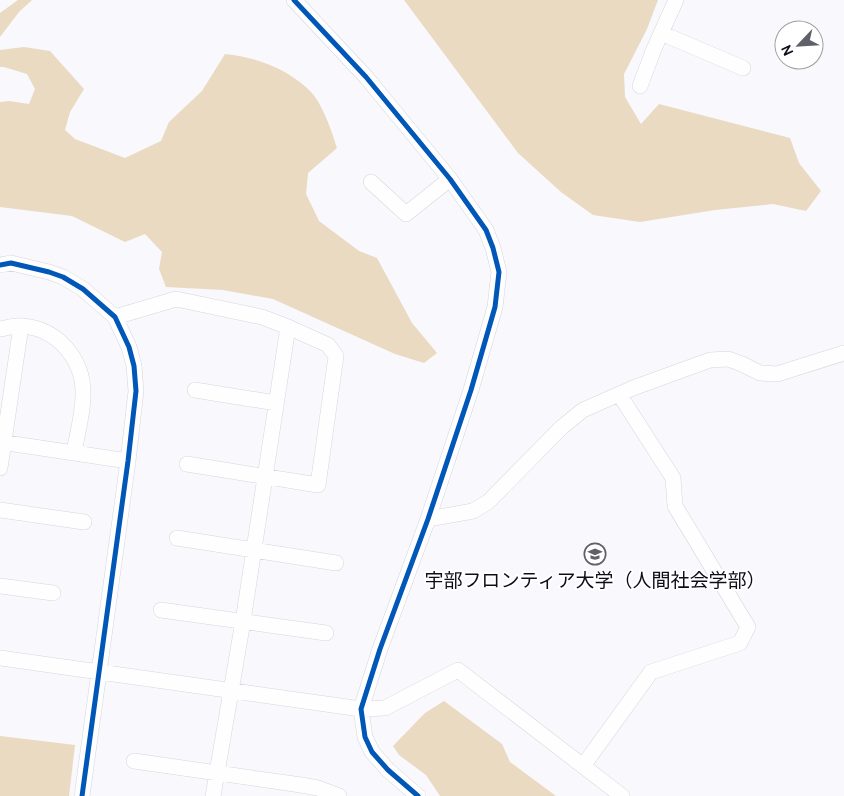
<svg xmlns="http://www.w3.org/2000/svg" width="844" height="796" viewBox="0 0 844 796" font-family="Cabin,'Noto Sans JP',sans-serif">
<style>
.green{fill:#e9dac1}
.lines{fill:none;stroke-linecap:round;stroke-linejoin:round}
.minor-casing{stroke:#d5d5dd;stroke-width:16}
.minor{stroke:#fefeff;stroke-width:15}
.cycleway-casing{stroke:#fff;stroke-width:8}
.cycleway{stroke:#0057b8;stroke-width:5}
.labels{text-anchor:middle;stroke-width:4;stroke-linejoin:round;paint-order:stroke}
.poi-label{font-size:19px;fill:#0e0e18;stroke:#fff}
</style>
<rect width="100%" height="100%" fill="#f8f8fd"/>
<path class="green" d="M18,0H32L19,12L0,37V13Z
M404,0H658L647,29L624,74L625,97L641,124L659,104L790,138L799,163L821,191L806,211L773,204L715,210L640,222L593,215L561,192L518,153Z
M24,47L50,51L84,89L70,112L65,130L75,139L125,158L161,141L169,122L202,91L225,54C256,57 289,69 311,92C323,105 332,132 337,148L308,173L306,194L319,221L359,251L377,258L412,323L437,353L424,363L395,354L273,299L223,290L166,287L159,269L162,252L145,234L125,242L72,216L0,207V102L9,101L29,104L35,89L27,74L4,67H0V50Z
M444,701L502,744L510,762L556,796H440L426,775L399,755L393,746L425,713Z
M0,736L75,745L69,796H0Z"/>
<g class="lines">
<g class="minor-casing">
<path id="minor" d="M294,0L366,77L450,179L486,230L493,248L499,272L495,307L471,390L428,519L380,649L361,709L365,737L372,752L388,770L418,796
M661,33L743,68
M640,86L654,49L676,0
M371,182L406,214L450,179
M0,265L11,263L49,272L63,277L83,289L115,317L129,347L134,366L136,391L128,461L82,796
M115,317L176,299L262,317L288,327L328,345L336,356L318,485L187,464
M0,329C7,328 16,325 23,326C58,329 84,360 83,395C83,414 77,434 74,453
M195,390L276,403
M0,442L128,461
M0,468L21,326
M0,510L84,522
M428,519L473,511L488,502L562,427L583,410L633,388L710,360L728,359L742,364L760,373L777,374L844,353
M177,538L336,563
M0,586L53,593
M161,610L326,633
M0,658L361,709L385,708L458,670L622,796
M134,761L301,785L318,788L339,796
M583,766L651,672L740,643L748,627L675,506L673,478L619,394
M213,796L243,621L288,327"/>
</g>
<use href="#minor" class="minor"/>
<g class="cycleway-casing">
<path id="cycleway" d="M294,0L366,77L450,179L486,230L493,248L499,272L495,307L471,390L428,519L380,649L361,709L365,737L372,752L388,770L418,796
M0,265L11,263L49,272L63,277L83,289L115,317L129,347L134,366L136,391L128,461L82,796"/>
</g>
<use href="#cycleway" class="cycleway"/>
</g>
<defs>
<g id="university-ring" transform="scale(1.125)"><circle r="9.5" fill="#fff" stroke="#606068" stroke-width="1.5"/><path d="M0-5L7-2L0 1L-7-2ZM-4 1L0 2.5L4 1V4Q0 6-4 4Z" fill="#606068"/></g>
</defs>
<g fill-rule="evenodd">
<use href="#university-ring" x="595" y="554"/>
</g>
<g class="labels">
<g class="poi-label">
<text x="595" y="587">宇部フロンティア大学（人間社会学部）</text>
</g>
</g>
<g transform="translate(799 45) rotate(245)"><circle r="24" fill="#ffffff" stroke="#9f9fa3"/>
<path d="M0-4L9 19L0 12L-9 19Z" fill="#606068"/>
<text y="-8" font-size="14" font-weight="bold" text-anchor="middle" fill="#0e0e18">N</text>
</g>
</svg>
